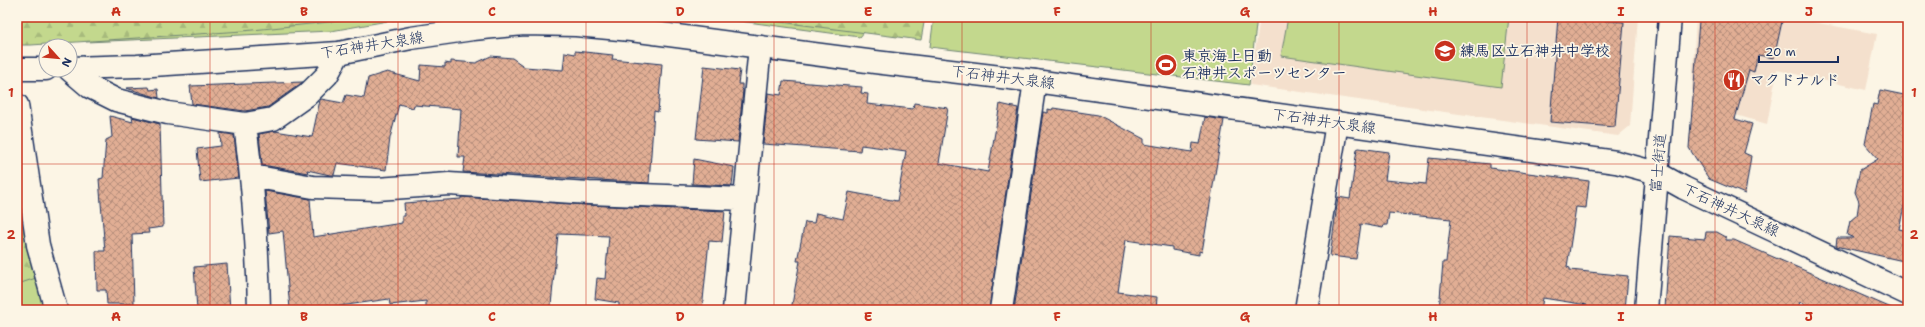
<svg xmlns="http://www.w3.org/2000/svg" width="1925" height="327" viewBox="0 0 1925 327" font-family="'Shantell Sans','Klee One',sans-serif">
<style>
.built{fill:#f4e0cd}
.green{fill:#c3d88d;stroke:#6f8476}
.forest{fill:url(#forest-firs);stroke:#6f8476}
.building{fill:url(#building-cross-hatch);stroke:#1b2f5e}
.lines{fill:none;stroke-linecap:round;stroke-linejoin:round}
.street-casing{stroke:#1b2f5e;stroke-width:25}
.secondary-casing{stroke:#1b2f5e;stroke-width:25}
.primary-casing{stroke:#1b2f5e;stroke-width:25}
.street{stroke:#fcf5e5;stroke-width:22}
.secondary{stroke:#fcf5e5;stroke-width:22}
.primary{stroke:#fcf5e5;stroke-width:22}
.grid{fill:none;stroke:#c8321e;stroke-width:1;stroke-opacity:0.55}
.labels{text-anchor:middle;stroke-width:3.5;stroke-linejoin:round;paint-order:stroke}
.street-label{font-size:15px;fill:#1b2f5e;stroke:#fcf5e5}
.poi-label{font-size:15px;font-weight:bold;fill:#1b2f5e;stroke:#fcf5e5;text-anchor:start}
.neatline{fill:none;stroke:#c8321e;stroke-width:1.5}
.grid-label{font-size:13px;text-anchor:middle;font-weight:bold;fill:#c8321e}
</style>
<defs>
<pattern id="forest-firs" width="22" height="20" patternUnits="userSpaceOnUse"><rect width="22" height="20" fill="#c3d88d"/><path d="M5 1l3.5 6h-7zM16 11l3.5 6h-7z" fill="#a7ba7c"/></pattern>
<pattern id="building-cross-hatch" width="8" height="8" patternUnits="userSpaceOnUse"><rect width="8" height="8" fill="#e1ae94"/><path d="M0 0l8 8M0 8l8-8" fill="none" stroke="#b68e7c"/></pattern>
</defs>
<rect width="100%" height="100%" fill="#fcf5e5"/>
<filter id="ink" filterUnits="userSpaceOnUse"><feTurbulence type="fractalNoise" baseFrequency=".025" numOctaves="2"/><feDisplacementMap in="SourceGraphic" scale="8" xChannelSelector="R" yChannelSelector="G"/><feConvolveMatrix kernelMatrix="1 2 1 2 8 2 1 2 1" color-interpolation-filters="sRGB"/></filter>
<g filter="url(#ink)">
<path class="built" d="M1260,17H1638L1630,126L1618,136L1250,85Z
M1696,17H1786L1877,34L1866,90L1777,70L1767,124L1691,102Z"/>
<path class="green" d="M90,17H410L331,31L86,42Z
M710,17H871L870,25L860,37Z
M934,17H1257L1249,85L930,47Z
M1288,17H1509L1501,87L1281,56Z
M17,178L51,310H17Z"/>
<path class="forest" d="M17,17H377L243,31L31,45H17Z
M741,17H925L921,40Z
M17,205L36,278L18,284L17,280Z"/>
<path class="building" d="M1558,17L1624,22L1615,127L1550,122Z
M1706,17H1783L1774,58L1758,55L1754,72L1749,70L1735,119L1752,124L1744,153L1751,156L1745,194L1709,179L1689,148L1699,21H1705Z
M575,51L613,55L612,59L662,64L658,112L654,111L649,183L463,172L465,157H458L461,109L414,105L413,108L399,104L390,138L386,170L337,163L334,175H330L307,170L308,173L262,165L259,134L275,131L312,137L320,100L321,99L343,103L346,95L364,98L368,78L387,72L420,81L421,65L445,67V63L451,64V61L476,63L491,56L512,58L525,67L563,70L565,52L575,54Z
M704,66L740,70L738,84H742V89L743,90L738,142L696,139Z
M783,81L862,87L861,93L868,94L867,104L913,109L914,103L948,108L939,163L988,172L1000,104L1018,108L989,310H791L800,261H797L805,222L814,223L816,213L843,219L849,192L897,201L906,151L861,145L860,151L763,144L768,93L781,95Z
M303,82L268,107L245,111L192,104L190,86Z
M149,87L150,90L158,89L159,98L126,88Z
M1880,90L1904,95V98L1908,99V188L1899,229L1908,231V262L1836,246L1837,238H1854L1847,235L1850,221L1857,215L1859,202L1855,192L1860,170L1878,159L1865,144L1873,104L1877,105Z
M1053,108L1098,115L1144,139V144L1192,152L1193,143L1200,144L1205,117L1224,120L1202,252L1199,251V255L1172,250V247L1126,240L1118,292L1157,297L1156,310H1014L1043,112L1048,113V109L1052,110Z
M110,116L133,122L132,117L160,124L163,227L148,229L149,233L132,234L134,304H107L106,290H97L96,251H105L99,179L103,178L106,140L112,137Z
M220,133L234,135L239,178L200,182L197,149L221,146Z
M1359,148L1389,152L1385,180L1426,184L1429,158L1490,164V168L1589,181L1586,208L1576,207L1567,267L1570,268V270L1628,276L1625,310H1598L1586,307L1587,305L1543,298L1541,310H1439L1443,262H1446L1451,219L1389,213L1387,225H1384L1383,228L1361,224L1356,259L1330,256L1338,197L1350,199L1357,149Z
M694,159L734,167L732,186L692,184Z
M265,191L310,199L313,237L402,223V216H405L404,203L461,199V197L588,205L725,211L722,242L709,241L702,310L619,308V303L595,299L597,278L605,279L609,236L558,234L551,305H549V310H426V301L390,305L389,299L340,306L290,309L283,231L269,233Z
M1706,232H1717L1726,237V240H1734L1896,310H1816L1800,302L1797,310L1665,309L1670,236L1705,239Z
M227,264L230,310H197L194,267Z"/>
<g class="lines">
<g class="street-casing">
<path id="street" d="M70,70L90,87L116,100L168,113L245,124L273,119L307,95L327,75L339,53
M17,105L38,245L56,310
M245,124C253,186 258,248 259,310
M252,176L313,187L377,189L449,184L589,193L744,199
M734,310L760,47
M1001,310L1035,81
M1306,310L1337,123"/>
</g>
<g class="secondary-casing">
<path id="secondary" d="M70,68L137,66L339,53L411,38L473,29L524,24L576,25L631,30L875,62L1035,81L1616,162L1657,173L1684,188L1908,294
M17,69H46"/>
</g>
<g class="primary-casing">
<path id="primary" d="M1646,310L1670,17"/>
</g>
<use href="#street" class="street"/>
<use href="#secondary" class="secondary"/>
<use href="#primary" class="primary"/>
</g>
</g>
<path class="grid" d="M210,17V310M398,17V310M586,17V310M774,17V310M962,17V310M1151,17V310M1339,17V310M1527,17V310M1715,17V310M17,164H1908"/>
<defs>
<g id="school-disc" transform="scale(1.15)"><circle r="9.5" fill="#c8321e" stroke="#fcf5e5"/><path d="M0-5L7-2L0 1L-7-2ZM-4 1L0 2.5L4 1V4Q0 6-4 4Z" fill="#fff"/></g>
<g id="stadium-disc" transform="scale(1.15)"><circle r="9.5" fill="#c8321e" stroke="#fcf5e5"/><path d="M0-5a6.5 5 0 1 0 0 10a6.5 5 0 1 0 0-10ZM-3.5-1.8h7v3.6h-7Z" fill="#fff"/></g>
<g id="restaurant-disc" transform="scale(1.15)"><circle r="9.5" fill="#c8321e" stroke="#fcf5e5"/><path d="M-5-6h1v4h1v-4h1v4h1v-4h1v5L-1.5 .5V6h-2V.5L-5-1ZM5-6V6H3V1.5H1.5Q1.5-4 5-6Z" fill="#fff"/></g>
</defs>
<g fill-rule="evenodd">
<use href="#school-disc" x="1445" y="51"/>
<use href="#stadium-disc" x="1166" y="65"/>
<use href="#restaurant-disc" x="1734" y="80"/>
</g>
<g class="labels">
<g class="street-label">
<text transform="translate(372 45) rotate(-9)" y="5">下石神井大泉線</text>
<text transform="translate(1003 77) rotate(7)" y="5">下石神井大泉線</text>
<text transform="translate(1324 121) rotate(8)" y="5">下石神井大泉線</text>
<text transform="translate(1658 163) rotate(-85)" y="5">富士街道</text>
<text transform="translate(1731 210) rotate(25)" y="5">下石神井大泉線</text>
</g>
<g class="poi-label">
<text x="1460" y="56">練馬区立石神井中学校</text>
<text x="1182" y="61">東京海上日動<tspan x="1182" dy="17">石神井スポーツセンター</tspan></text>
<text x="1750" y="85">マクドナルド</text>
</g>
</g>
<rect width="1925" height="327" fill="none" stroke="#fcf5e5" stroke-width="44"/>
<g transform="translate(58 58) rotate(117)"><circle r="19" fill="#fcf5e5" stroke="#a2a6af"/>
<path d="M0-3L7 15L0 10L-7 15Z" fill="#c8321e"/>
<text y="-6" font-size="11" font-weight="bold" text-anchor="middle" fill="#1b2f5e">N</text>
</g>
<path d="M1759 56v6h79v-6" fill="none" stroke="#1b2f5e" stroke-width="2"/>
<text x="1765" y="56" font-size="12" fill="#1b2f5e" stroke="#fcf5e5" stroke-width="3" paint-order="stroke">20 m</text>
<rect x="22" y="22" width="1881" height="283" class="neatline"/>
<g class="grid-label">
<text x="116" y="16">A</text>
<text x="304" y="16">B</text>
<text x="492" y="16">C</text>
<text x="680" y="16">D</text>
<text x="868" y="16">E</text>
<text x="1057" y="16">F</text>
<text x="1245" y="16">G</text>
<text x="1433" y="16">H</text>
<text x="1621" y="16">I</text>
<text x="1809" y="16">J</text>
<text x="11" y="97">1</text>
<text x="1914" y="97">1</text>
<text x="11" y="239">2</text>
<text x="1914" y="239">2</text>
<text x="116" y="321">A</text>
<text x="304" y="321">B</text>
<text x="492" y="321">C</text>
<text x="680" y="321">D</text>
<text x="868" y="321">E</text>
<text x="1057" y="321">F</text>
<text x="1245" y="321">G</text>
<text x="1433" y="321">H</text>
<text x="1621" y="321">I</text>
<text x="1809" y="321">J</text>
</g>
</svg>
